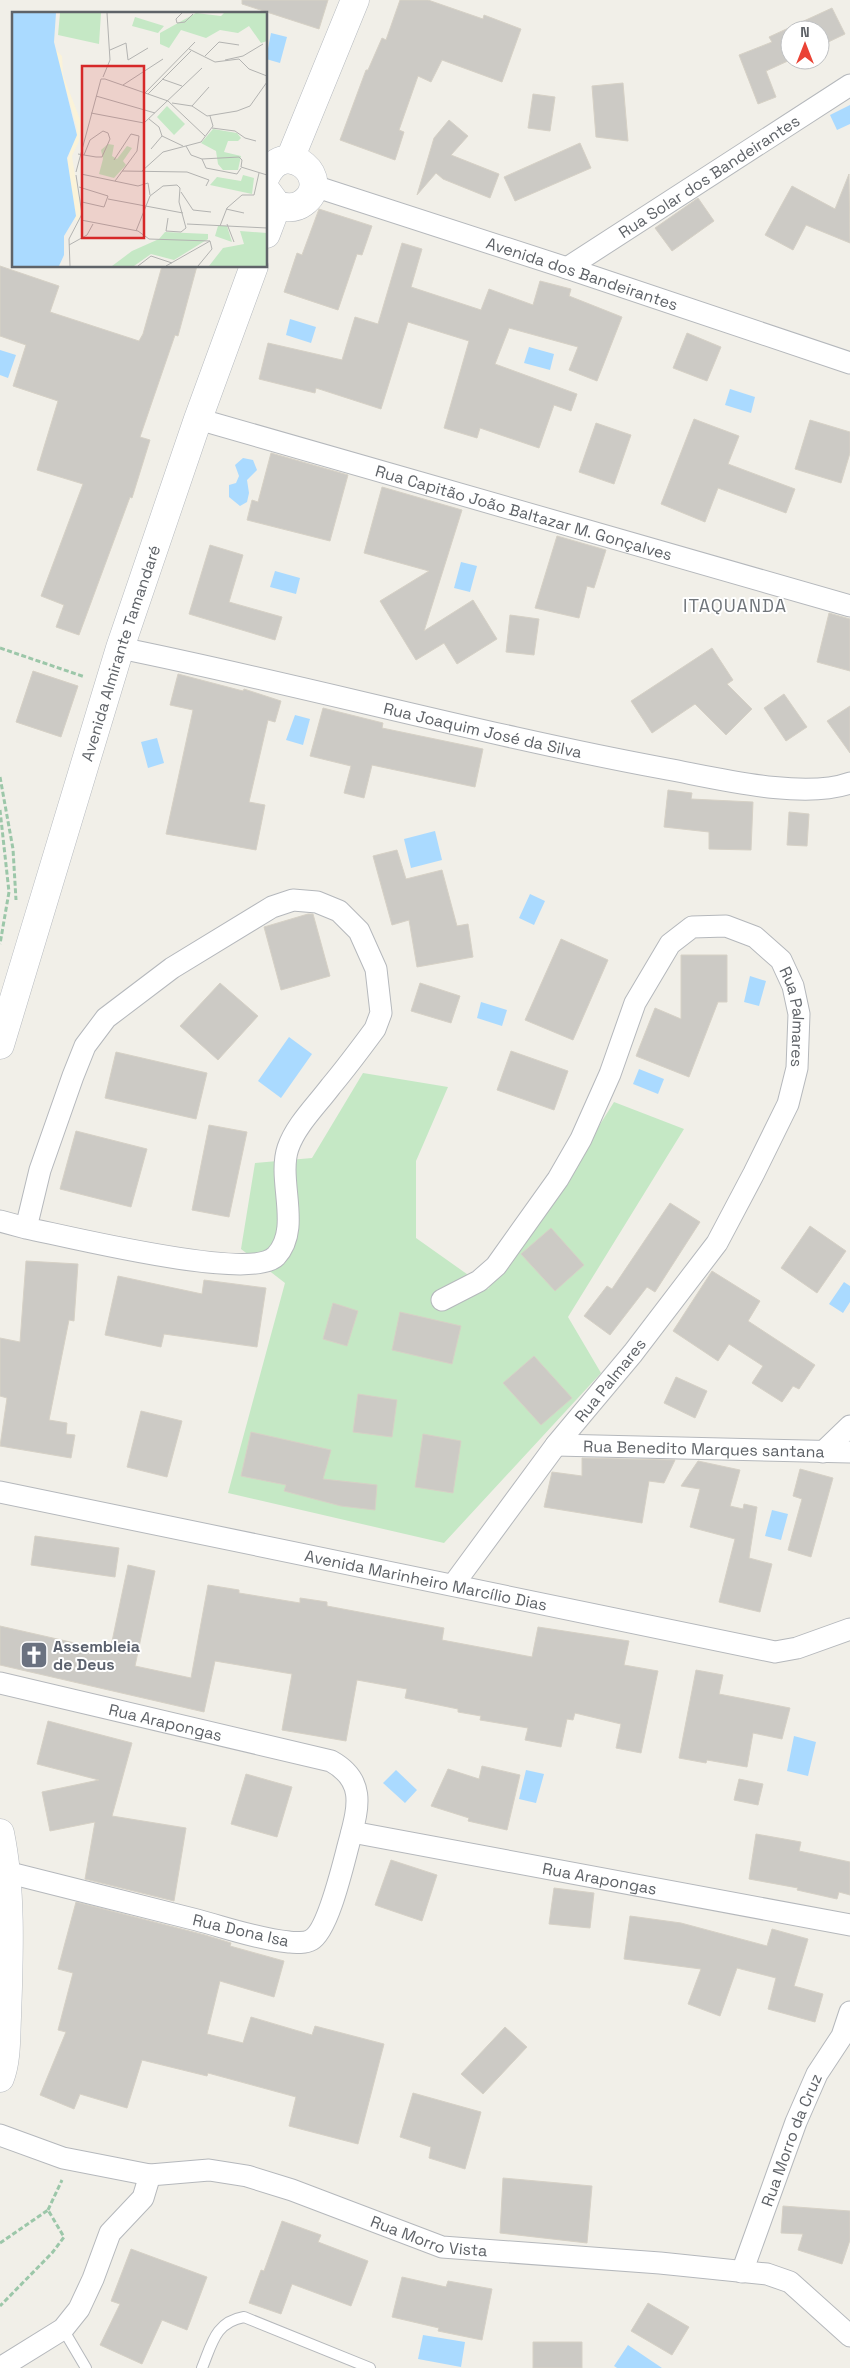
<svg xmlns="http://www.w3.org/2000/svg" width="850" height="2368" viewBox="0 0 850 2368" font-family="'Space Grotesk',sans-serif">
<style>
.green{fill:#c5e8c5}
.water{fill:#aadaff}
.building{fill:#cccac5;stroke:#d6d1c6}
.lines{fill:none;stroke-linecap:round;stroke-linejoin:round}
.service-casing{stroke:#b5b8bc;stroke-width:12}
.minor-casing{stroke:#b5b8bc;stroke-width:23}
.secondary-casing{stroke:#b6babf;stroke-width:29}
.path{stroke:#9cc7a9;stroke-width:3;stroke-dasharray:5 2.5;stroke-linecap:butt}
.service{stroke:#fff;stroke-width:10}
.minor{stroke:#fff;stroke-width:21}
.secondary{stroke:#fff;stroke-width:28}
.labels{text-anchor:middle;stroke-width:4;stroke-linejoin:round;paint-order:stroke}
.street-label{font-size:16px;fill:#5f6368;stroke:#fff}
.worship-label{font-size:16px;font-weight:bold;fill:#5b616d;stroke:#fff;text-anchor:start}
.neighbourhood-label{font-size:18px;letter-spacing:1px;fill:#70757a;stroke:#fff}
.inset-road{fill:none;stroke:#b3b3b1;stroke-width:1}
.view{fill:#d62828;fill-opacity:0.15;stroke:#d62828;stroke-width:2.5}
.inset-edge{fill:none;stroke:#5f6368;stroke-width:2.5}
</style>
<rect width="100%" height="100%" fill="#f1efe8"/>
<path class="green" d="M363,1073L448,1087L416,1161V1238L488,1289L541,1219L614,1102L684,1129L568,1317L601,1373L444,1543L228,1493L285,1283L241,1249L255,1163L312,1158Z"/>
<path class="water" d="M271,33L287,37L280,63L266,59Z
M850,105V124L837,130L830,115Z
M290,319L316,327L311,343L286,335Z
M529,347L554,354L550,370L524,363Z
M0,350L16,355L8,378L0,375Z
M730,389L755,397L751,413L725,405Z
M243,458L253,460L257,470L247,480L249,493L247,502L240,506L229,497V485L236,483L239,476L235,465Z
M461,562L477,566L470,592L454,588Z
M275,571L300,578L296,594L270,587Z
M295,715L310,719L303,745L286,740Z
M157,738L164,763L148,768L141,742Z
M435,831L442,860L411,868L404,839Z
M530,894L545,901L534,925L519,918Z
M750,976L766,981L759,1006L744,1002Z
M481,1002L507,1010L502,1026L477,1018Z
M289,1037L312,1054L281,1098L258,1081Z
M639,1069L664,1079L658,1094L633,1084Z
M844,1282L850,1286V1302L843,1313L829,1304Z
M772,1510L788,1514L781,1540L765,1536Z
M794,1736L816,1742L808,1776L787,1771Z
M396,1770L417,1790L405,1803L383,1783Z
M526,1770L544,1774L536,1803L519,1799Z
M423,2335L465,2342L461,2367L418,2359Z
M628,2345L662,2368H617L614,2366Z"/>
<path class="building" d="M242,0H328L319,29L242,4Z
M400,0H428L483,19L484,15L521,29L502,82L442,60L431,82L418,76L399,130L404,132L395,160L340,140L366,70H368L382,38L386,40Z
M832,8L845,34L820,46V30H790V60L766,71L776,97L758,104L739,55L772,42L769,37Z
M623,83L628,141L596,137L592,86Z
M533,94L555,97L550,131L528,128Z
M449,120L468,136L451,155L499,174L490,198L443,179L436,173L417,195L434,138Z
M580,143L591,168L515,201L504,177Z
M849,174L850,243L806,225L793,250L765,235L792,186L835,209Z
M698,198L714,221L672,251L655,228Z
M319,209L372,226L362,255L357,254L338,310L284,292L297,253L302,255Z
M402,243L422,249L411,287L481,310L489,289L533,305L540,281L571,289L569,296L622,317L597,381L569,370L578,347L509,328L495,364L577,394L571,411L554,405L539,448L480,428L477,438L444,428L469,341L408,322L381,409L316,388L315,393L259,379L268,343L342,360L355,317L378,324Z
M0,266L59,286L50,312L139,341L143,334L162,266H197L178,336L175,335L140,437L150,440L132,498L130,497L79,635L56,627L64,605L41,596L83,484L37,470L58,401L13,386L26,345L0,336Z
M687,333L721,347L707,381L673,368Z
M694,419L739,436L728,464L795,489L786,513L718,488L705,522L661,504Z
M810,420L850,432V453L841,483L795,469Z
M596,423L631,435L614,484L579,472Z
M271,453L348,475L330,541L247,520L252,500L258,502Z
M382,487L462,510L424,631L473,600L497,639L457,664L444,643L416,660L380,601L429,571L364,553Z
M557,536L606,550L594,588L587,586L579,618L535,608Z
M210,545L243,555L229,602L282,617L275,640L189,614Z
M829,613L850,619V671L817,662Z
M510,615L539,619L534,655L506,652Z
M712,648L733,680L727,684L752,709L726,735L695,704L652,733L631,701Z
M33,671L78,686L61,737L16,722Z
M178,674L243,691L244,689L281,701L275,722L268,720L249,802L265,805L256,850L166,834L193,710L170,705Z
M784,694L807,727L786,741L764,708Z
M850,706V753L827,721Z
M323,708L383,723L382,728L483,749L475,787L372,765L364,798L344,793L351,766L310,756Z
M668,790L692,793L691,799L753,802L751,850L709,849V832L664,827Z
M789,812L809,814L807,846L787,845Z
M397,850L406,879L442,870L457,926L468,924L473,957L417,967L409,920L392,925L373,856Z
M308,914H313L330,976L281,990L264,927Z
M561,939L608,960L573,1040L525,1020Z
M681,955H727V1002H718L689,1077L636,1056L655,1008L681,1019Z
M220,983L258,1016L218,1060L180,1026Z
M420,983L460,996L451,1023L411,1011Z
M511,1051L568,1071L554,1110L497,1090Z
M116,1052L207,1073L196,1119L105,1098Z
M209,1125L247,1132L229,1217L192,1210Z
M76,1131L147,1149L131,1207L60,1189Z
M670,1203L700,1222L655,1292L647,1287L610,1335L584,1316L607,1286L612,1289Z
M810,1226L846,1251L817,1293L781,1268Z
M551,1228L584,1265L555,1291L521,1254Z
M26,1261L78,1264L74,1321L69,1320L49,1420L67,1423L66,1434L75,1435L71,1458L0,1446L7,1398L0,1396V1338L20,1342Z
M712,1271L760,1301L748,1321L815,1365L799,1389L793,1386L782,1402L752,1383L763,1366L729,1344L718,1361L673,1331Z
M118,1276L202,1294L204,1280L266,1288L257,1347L164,1334L161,1347L105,1335Z
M333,1303L358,1311L347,1346L323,1339Z
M400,1312L461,1326L452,1364L392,1350Z
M534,1356L572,1398L541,1425L503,1383Z
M676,1377L707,1391L695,1418L664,1403Z
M358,1394L397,1400L392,1437L353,1432Z
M141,1411L182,1421L167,1477L127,1467Z
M251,1432L331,1450L323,1479L377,1485L375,1510L341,1506L284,1491L286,1485L241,1476Z
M423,1434L461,1441L453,1493L415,1487Z
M582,1458L675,1460L664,1483L649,1481L642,1523L544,1507L552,1472L582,1476Z
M698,1461L740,1470L730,1506L743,1509L744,1504L757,1507L749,1558L772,1564L760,1612L719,1602L735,1539L690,1527L700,1489L681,1486Z
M800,1469L833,1478L811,1557L788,1550L802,1499L793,1496Z
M35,1536L119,1548L115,1577L31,1565Z
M128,1565L155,1571L135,1666L191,1678L208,1585L239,1590V1593L300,1603V1598L327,1602V1606L444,1628L442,1640L532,1657L538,1627L629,1641L624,1665L658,1671L641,1753L616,1748L621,1724L575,1713L573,1720L567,1719L561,1747L525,1740L528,1728L480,1720L481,1716L458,1712V1709L405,1698L407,1689L357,1680L346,1741L282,1730L292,1674L215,1661L204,1712L0,1665V1626L110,1651Z
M696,1670L723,1675L719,1694L790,1708L782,1739L753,1733L747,1767L707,1760L706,1763L679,1758Z
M48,1721L132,1743L112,1816L186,1828L174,1901L85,1879L95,1822L50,1831L42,1792L99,1780L37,1764Z
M482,1766L520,1775L507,1830L468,1821L469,1818L431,1806L448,1769L479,1779Z
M246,1774L292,1787L277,1837L231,1824Z
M739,1779L763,1784L758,1805L734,1800Z
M756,1834L801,1842L799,1851L850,1862V1895L839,1892L837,1899L797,1890L798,1888L749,1879Z
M391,1860L437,1875L422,1921L375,1905Z
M554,1888L594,1893L590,1928L549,1924Z
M76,1902L205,1935L231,1943L230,1946L284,1961L274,1997L220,1981L207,2034L243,2043L251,2017L312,2035L315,2026L384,2044L358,2144L289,2126L296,2097L208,2073L207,2076L142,2060L127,2108L80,2094L74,2109L40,2095L66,2032L58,2030L73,1973L58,1969Z
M630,1916L681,1923L767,1946L772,1929L808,1939L794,1986L823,1994L815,2022L768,2009L776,1978L737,1968L720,2016L688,2004L701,1969L624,1959Z
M505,2027L527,2047L483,2094L461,2074Z
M413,2093L481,2112L465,2169L429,2158L431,2147L400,2137Z
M503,2178L592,2186L587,2243L500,2233Z
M783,2206L850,2211V2240L842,2264L798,2250L803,2234L781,2233Z
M282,2221L321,2235L318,2242L368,2261L351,2306L292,2284L281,2314L249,2303L261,2270L264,2271Z
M131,2249L207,2277L187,2330L162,2320L142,2364L100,2345L120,2304L111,2301Z
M402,2277L446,2287L448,2281L492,2289L482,2340L438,2331L439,2328L392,2317Z
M648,2303L689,2327L672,2355L631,2331Z
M533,2342H582V2368H533Z"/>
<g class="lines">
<g class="service-casing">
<path id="service" d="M63,2329L86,2368
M202,2368C212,2344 215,2322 244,2317L370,2368"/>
</g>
<g class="minor-casing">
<g id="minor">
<path id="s1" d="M314,186L567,268L850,363"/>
<path id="s2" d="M567,268L850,85"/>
<path id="s3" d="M198,419L850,606"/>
<path id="s4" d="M120,648C303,685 483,735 667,769C716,778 803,800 850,783"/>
<path d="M0,1221L26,1228C66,1236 250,1282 276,1256C302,1228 277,1181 288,1148C296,1125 316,1106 331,1086C346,1068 361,1048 375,1029L381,1013L376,969L359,931L339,911L317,902L293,900L272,907L172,968L106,1018L85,1046L73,1076L40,1170L26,1228"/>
<path id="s5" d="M442,1300L479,1281L496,1266L558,1179L581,1139L610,1074L635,1003L670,944L692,927L726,926L755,937L781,960L793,986L799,1014L797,1068L788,1104L754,1173L717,1243L633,1353L556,1445L453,1585"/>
<path id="s6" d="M556,1445L850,1452"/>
<path d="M823,1452L850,1426"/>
<path id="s7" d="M0,1492L775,1652L797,1648L850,1629"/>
<path id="s8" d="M0,1683L331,1761C365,1780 359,1805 350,1839C344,1860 329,1930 311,1940C306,1943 295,1943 289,1942C258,1939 227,1928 197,1920C133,1904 70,1888 6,1872"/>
<path id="s9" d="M352,1832L850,1925"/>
<path id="s10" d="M0,2135L63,2158L150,2175L209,2170L247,2176L292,2190L442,2247L660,2263L767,2274L790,2282L850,2336"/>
<path id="s11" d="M742,2272L796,2122L817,2074L842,2036L850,2012"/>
<path d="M0,2368L63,2329L79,2309L93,2279L110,2233L143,2198L150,2175"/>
</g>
</g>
<g class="secondary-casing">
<g id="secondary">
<path d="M290,159L355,0"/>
<path d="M266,176C286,135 335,180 303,203C295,209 286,208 277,205L266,190"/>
<path d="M266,234L277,205"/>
<path id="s12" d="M0,1045L120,648L198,419L254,266"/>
<path d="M0,1833C12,1891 9,1958 7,2017C6,2037 7,2060 0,2078"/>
</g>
</g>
<path class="path" d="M0,648L85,677
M0,777L13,849L16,900
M0,810L9,892L0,944
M48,2210L62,2180
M0,2243L48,2210L64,2237L52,2253L0,2306"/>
<use href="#service" class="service"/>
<use href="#minor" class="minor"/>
<use href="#secondary" class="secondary"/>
</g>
<defs>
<g id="church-square" transform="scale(1.4375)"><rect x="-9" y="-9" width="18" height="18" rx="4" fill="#6b7280" stroke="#fff"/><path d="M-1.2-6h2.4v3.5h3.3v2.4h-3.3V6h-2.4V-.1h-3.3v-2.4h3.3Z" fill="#fff"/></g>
</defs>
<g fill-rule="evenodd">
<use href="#church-square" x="34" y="1655"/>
</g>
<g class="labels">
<g class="street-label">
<text dy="6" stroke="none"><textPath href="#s2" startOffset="169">Rua Solar dos Bandeirantes</textPath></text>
<text dy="6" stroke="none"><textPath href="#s1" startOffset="282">Avenida dos Bandeirantes</textPath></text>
<text dy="6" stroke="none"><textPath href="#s3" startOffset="339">Rua Capitão João Baltazar M. Gonçalves</textPath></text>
<text dy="6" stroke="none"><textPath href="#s12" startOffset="410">Avenida Almirante Tamandaré</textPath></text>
<text dy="6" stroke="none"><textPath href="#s4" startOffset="372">Rua Joaquim José da Silva</textPath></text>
<text dy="6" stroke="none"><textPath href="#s5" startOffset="619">Rua Palmares</textPath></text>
<text transform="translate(610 1380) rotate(-51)" y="6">Rua Palmares</text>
<text dy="6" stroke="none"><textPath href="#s6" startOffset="148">Rua Benedito Marques santana</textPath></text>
<text dy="6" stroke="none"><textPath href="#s7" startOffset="435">Avenida Marinheiro Marcílio Dias</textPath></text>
<text dy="6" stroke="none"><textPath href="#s8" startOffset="170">Rua Arapongas</textPath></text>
<text dy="6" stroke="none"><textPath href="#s9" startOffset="252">Rua Arapongas</textPath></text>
<text transform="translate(241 1930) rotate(13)" y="6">Rua Dona Isa</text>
<text dy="6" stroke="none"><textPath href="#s11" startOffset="141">Rua Morro da Cruz</textPath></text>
<text dy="6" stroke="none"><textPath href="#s10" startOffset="446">Rua Morro Vista</textPath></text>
</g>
<g class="worship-label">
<text x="53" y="1652">Assembleia<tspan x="53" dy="18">de Deus</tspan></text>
</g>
<g class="neighbourhood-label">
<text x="735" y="612">ITAQUANDA</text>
</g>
</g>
<g transform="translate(12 12)">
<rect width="255" height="255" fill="#f1efe8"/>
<path d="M48,1H89L87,32L46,23ZM184,1L209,4L212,1H255V29L249,31L237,14L226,21L208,18L194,26L169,18L157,36L148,32V21ZM123,5L152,14L146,21L120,14ZM155,94L173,112L162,123L145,105ZM201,117L225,121L229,126L226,129H216L212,140L229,144L226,158H211L206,152L204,139L189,131ZM96,132L102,133L100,144L105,147L115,134L120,136L111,149L114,153L102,166L87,162L91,147L89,138ZM231,163L242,166L240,182L198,173L205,165L229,169ZM206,214H215L220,230L203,224ZM228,219L255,221V254H197L211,236L232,232ZM153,220L196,222V227L162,248L139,242L122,254H100L120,239L147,227Z" fill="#c5e8c5"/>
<path d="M43,37L50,44L51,63L69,110L67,129L60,144L69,200L67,209L63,208L55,150L65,117Z" fill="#fbf3d9"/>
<path d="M0,1H44L42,30L65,123L55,146L64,204L52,224V243L47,254H0Z" fill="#aadaff"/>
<path class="inset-road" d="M170,1L164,7L165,11L173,10L181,2M177,37L203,50L227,47L237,57L255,64M98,38L114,31L116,48L136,36M193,44L207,30L227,33M213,48L231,44L251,32M91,65L98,48L95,1M93,67L156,89L193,124M150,67L170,74M111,73L151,47M133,81L183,30M136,82L179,39M84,84L143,101M160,91L180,94L195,104L225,99L238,94L255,70M180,94L197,75M79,101L132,111L190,56M137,107L147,115L150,124L171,134M200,116L223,119L233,126L244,129M174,134L179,143L190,147L227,145L230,148L229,155L255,163M139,137L150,124M66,142L84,145H90L98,127L96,121L91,119L78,128L72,143M190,147L194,156L225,162L229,156M102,148L119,122L127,124L125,139L103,169M110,159L175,160L197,168L194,174M130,159L151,140L189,130L201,114L198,104M64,160L89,67H93M69,162L126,174L136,171L138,183M67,175L96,184L92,195L70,190M169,180L181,198L199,200M96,187L171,201M214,197L232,201M69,208L126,219L137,227L198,229M175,212L255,216M215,212L222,230M208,214L215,196L230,183H242L247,161M124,219L138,184L151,174L165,173L168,176L167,190L174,216L169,220L154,219L156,206M57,233L75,223L81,212M58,254L57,227L70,202L64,163M126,254L139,244L160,251M154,254L198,229M186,254L200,237L198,229"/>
<path class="view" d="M70,54H132V226H70Z"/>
<rect width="255" height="255" class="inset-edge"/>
</g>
<g transform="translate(805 45)"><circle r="24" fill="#ffffff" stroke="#bfc1c3"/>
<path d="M0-4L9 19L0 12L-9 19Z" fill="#ea4335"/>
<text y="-8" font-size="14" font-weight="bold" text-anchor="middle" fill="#5f6368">N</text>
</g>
</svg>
